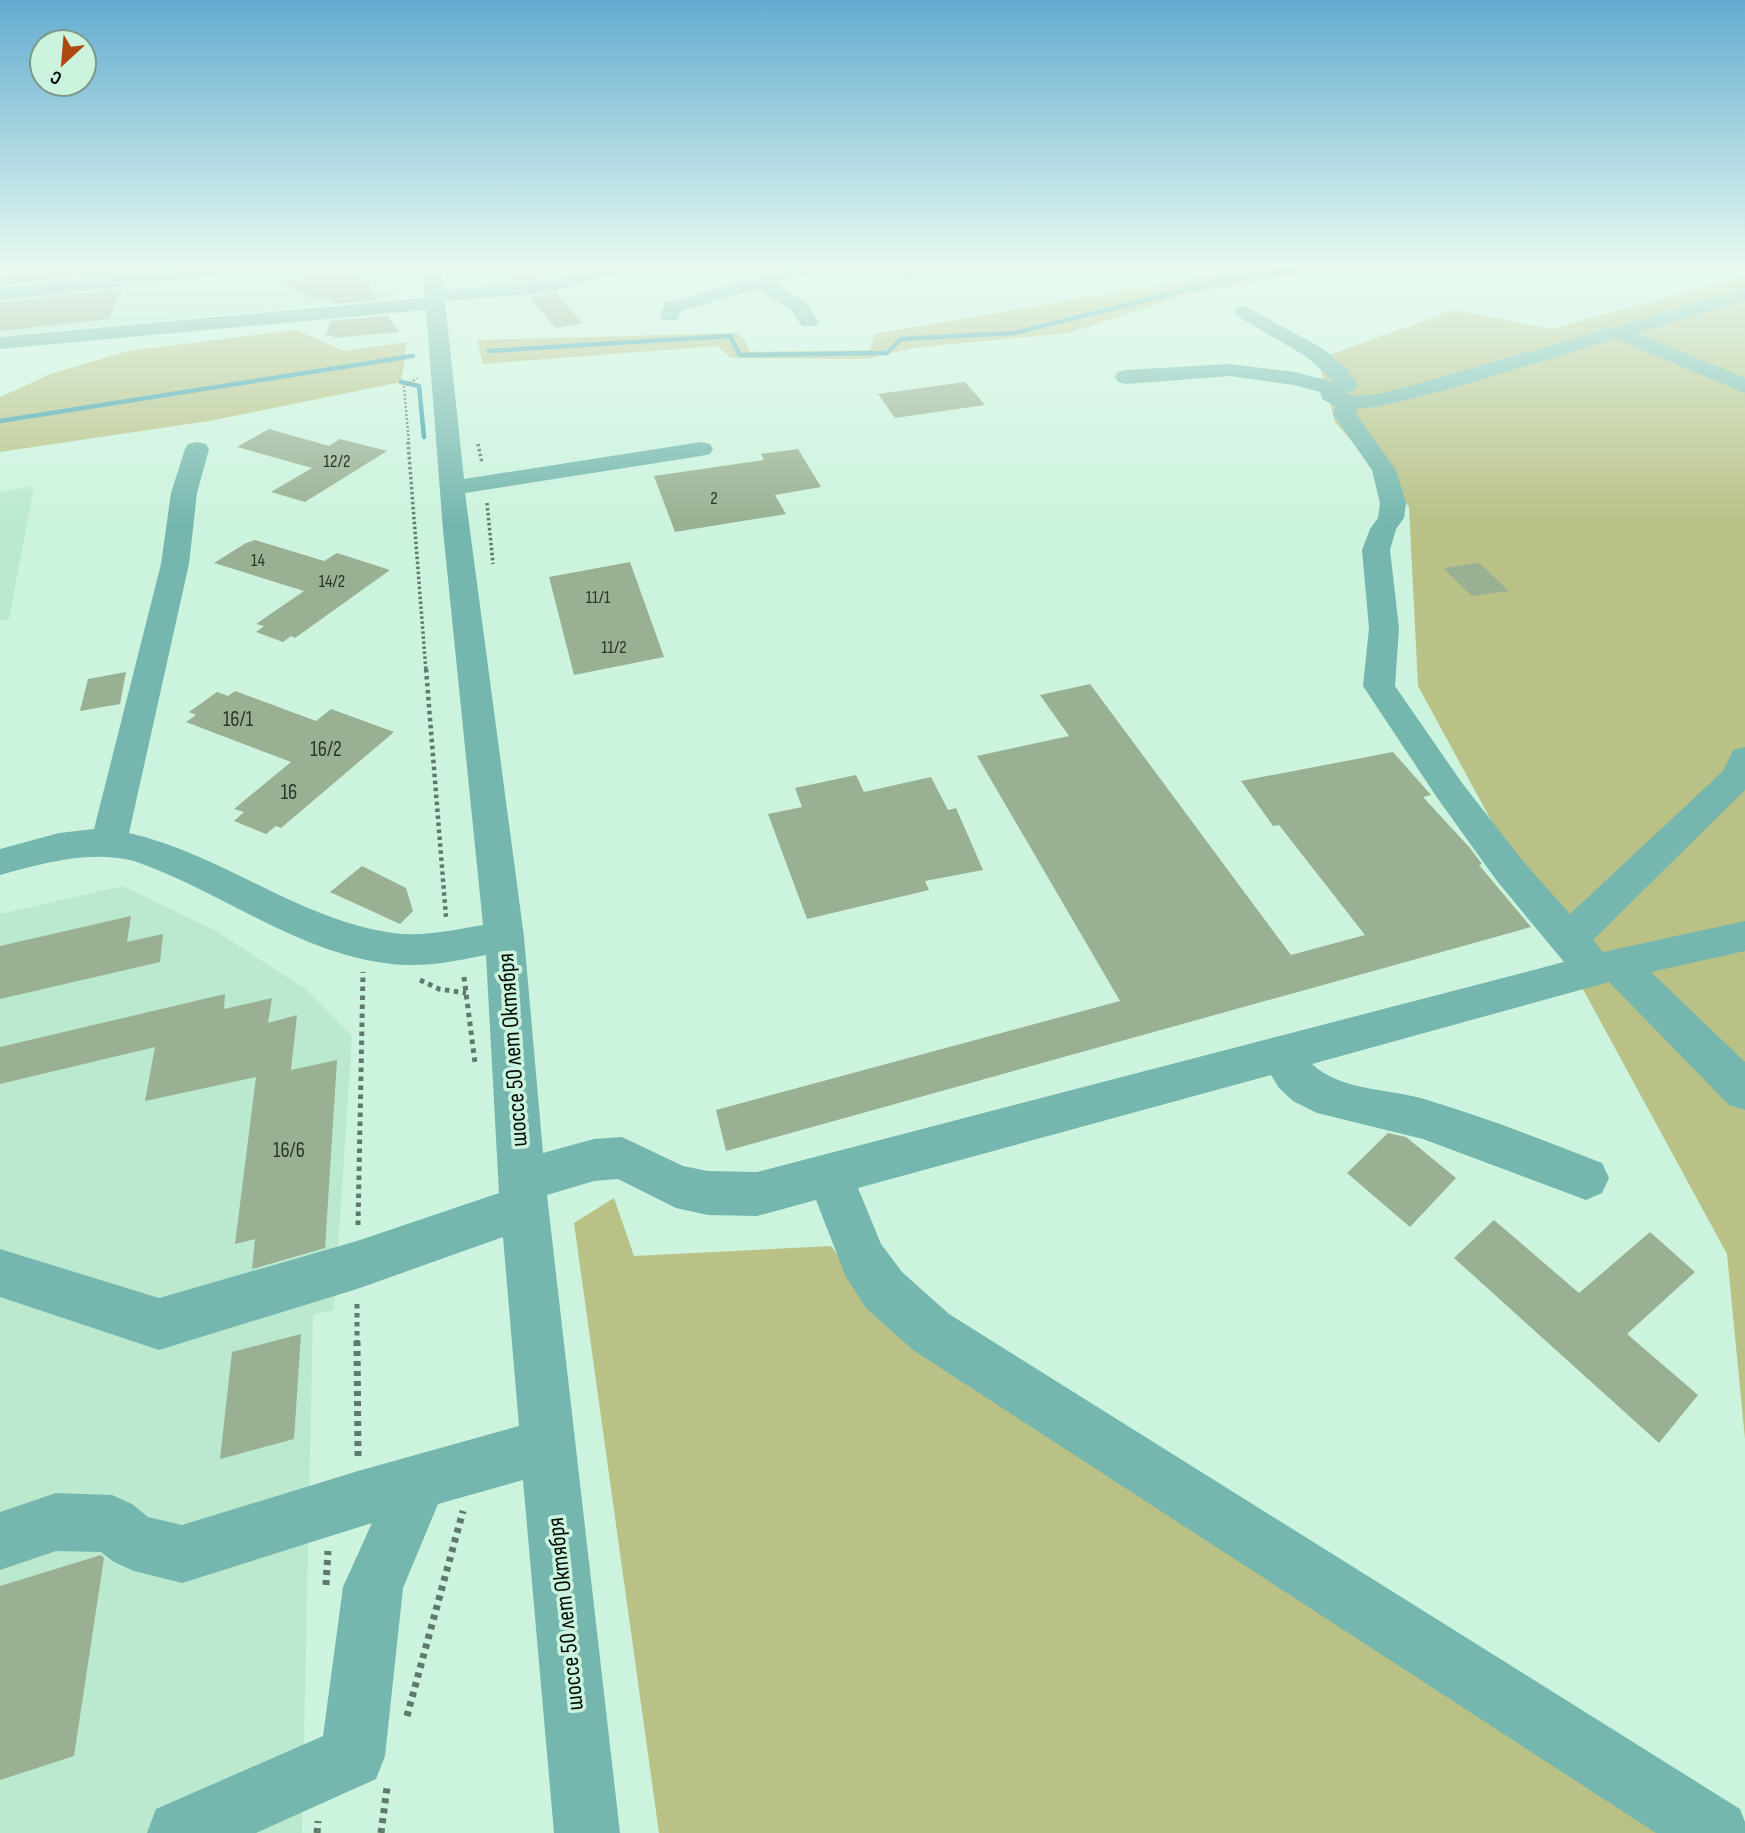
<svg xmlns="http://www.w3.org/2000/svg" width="1745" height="1833" viewBox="0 0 1745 1833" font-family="'Sofia Sans Condensed',sans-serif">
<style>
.built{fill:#bae9d0}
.green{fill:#b9c187}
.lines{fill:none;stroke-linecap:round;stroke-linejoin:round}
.stream{stroke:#3d9fad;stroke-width:4.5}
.building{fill:#99b092}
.path-far4{stroke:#61796c;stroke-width:2.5;stroke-dasharray:2 2;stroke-linecap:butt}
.path-far3{stroke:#61796c;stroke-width:3.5;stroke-dasharray:2.5 2.5;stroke-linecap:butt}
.path-far2{stroke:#61796c;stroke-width:4.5;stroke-dasharray:3.5 3.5;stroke-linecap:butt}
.path-far1{stroke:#61796c;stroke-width:5;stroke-dasharray:4.5 4.5;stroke-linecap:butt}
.path{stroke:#61796c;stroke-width:7;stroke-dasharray:5 5;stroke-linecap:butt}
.minor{fill:#75b7ae;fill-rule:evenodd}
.labels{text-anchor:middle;stroke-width:7;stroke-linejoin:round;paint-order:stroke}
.far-number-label{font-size:18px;fill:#28372a}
.number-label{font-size:21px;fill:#28372a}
.street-label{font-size:24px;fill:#030f08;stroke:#ccf3de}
</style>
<rect width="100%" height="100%" fill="#ccf3de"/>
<path class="built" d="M272,268H402L395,299L0,336V298Z
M34,486L9,619L0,621V492Z
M123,886L216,931L307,990L352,1036L334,1310L313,1315L302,1833H0V914Z"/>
<path class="green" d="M1260,268H1335L1189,294L1069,333L912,348L867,359L731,358L717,346L483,364L477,340L736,333L745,340L750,352L870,350L874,334Z
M1745,276V1439L1727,1254L1418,686L1409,507L1335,422L1318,359L1454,310L1551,329Z
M296,330L344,351L407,342L401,382L215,420L0,452V397L51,374L128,351Z
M614,1198L634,1256L831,1246L893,1329L1673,1833H659L574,1223Z"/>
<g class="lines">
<path class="stream" d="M489,351L730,336L740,355L887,353L901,339L1014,333L1222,281L1301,268
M401,382L419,386L424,437
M0,421L413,356"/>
</g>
<path class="building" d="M97,268H130L129,271L0,285V277Z
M344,268L370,281L368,287L377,300L334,304V301L312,298L282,283Z
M503,268H533L543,279L514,281Z
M122,289L109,319L0,331V303Z
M556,293L569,308L583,323L556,328L528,297Z
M388,316L399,332L333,338L334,335L326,336L330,321Z
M965,382L985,405L895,418L878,394Z
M269,429L329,446L340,439L387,451L305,502L271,492L312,468L237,447Z
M798,449L821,487L775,495L786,514L675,532L654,476L764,460L761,454Z
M255,540L324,561L337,553L390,570L295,638L291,636L283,642L256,632L264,626L256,624L304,591L214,563L246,543Z
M630,562L664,657L574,675L549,577Z
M1479,563L1509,591L1472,596L1443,568Z
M126,672L120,704L80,711L88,679Z
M1090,684L1291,955L1365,935L1279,825L1273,826L1241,781L1393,752L1431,795L1423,797L1469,847L1482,864L1479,865L1531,927L726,1151L716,1110L1120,1001L977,756L1069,736L1040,695Z
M235,691L316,721L331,709L394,732L281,828L276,826L266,834L234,821L244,812L234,809L291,762L186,722L196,715L189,712L217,692L228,696Z
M856,775L864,792L931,777L948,810L956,808L983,870L925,881L929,890L807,919L768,814L802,807L795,788Z
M362,866L406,888L413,911L400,924L330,892Z
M131,916L127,942L163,934L160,962L0,999V946Z
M225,994L224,1009L272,998L268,1023L297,1015L291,1070L337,1060L325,1248L252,1269L255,1239L235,1244L256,1077L145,1101L155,1047L0,1084V1047Z
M1388,1133L1406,1137L1456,1178L1410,1227L1347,1173Z
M1494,1220L1579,1293L1650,1232L1695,1272L1627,1334L1698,1395L1659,1443L1454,1258Z
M301,1334L294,1439L220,1459L232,1352Z
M101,1555L104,1558L74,1756L0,1780V1586Z"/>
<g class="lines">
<path class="path-far4" d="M409,444L404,387L417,378"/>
<path class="path-far3" d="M408,442L426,671
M478,444L482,463
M487,503L493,564"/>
<path class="path-far2" d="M426,669L446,917"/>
<path class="path-far1" d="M464,977L475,1063
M420,980L439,989L466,993
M358,1225L363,972
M357,1304V1343"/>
<path class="path" d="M357,1341L358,1456
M326,1585L328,1551
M407,1716L463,1511
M317,1833L318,1821
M381,1833L387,1788"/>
<path class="minor" d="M180,268H234L225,274L0,300V288Z
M423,268H441L444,290L547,281L595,268H623L621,272L548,293L445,301L464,479L701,442L710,444L713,449L710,454L701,456L465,493L524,937L543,1153L594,1139L622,1137L683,1166L708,1171L757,1172L1564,962L1497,881L1438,799L1363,686L1369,628L1362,550L1370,529L1378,518L1380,503L1372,470L1333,414L1336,406L1322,399L1320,392L1294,385L1230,376L1126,384L1118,382L1115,377L1118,372L1126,370L1230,364L1295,372L1334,382L1307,357L1237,316L1234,312L1237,308L1244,306L1322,348L1346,368L1358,385L1355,390L1345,393C1363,402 1410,385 1431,380L1745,289V301L1637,333L1745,378V393L1616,339L1446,390L1381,406L1357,409L1356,414L1396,470L1406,503L1404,518L1396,529L1390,550L1399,628L1395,686L1462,783L1523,861L1570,914L1723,771L1733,750L1745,747V790L1593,940L1603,952L1745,921V951L1651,972L1745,1062V1110L1729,1105L1609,982L1312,1064C1341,1091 1386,1088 1424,1099C1484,1117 1544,1140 1602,1163L1609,1178L1602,1193L1586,1200L1423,1139L1317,1113L1293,1101L1279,1088L1271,1075L858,1188L881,1244L902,1272L949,1314L1740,1809L1745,1822V1833H1656L913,1350L866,1308L846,1277L816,1200L757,1216L708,1215L676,1208L618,1179L594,1181L547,1195L620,1833H554L523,1480L438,1504L403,1588L385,1756L376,1779L256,1833H147L156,1809L323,1736L343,1587L372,1523L182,1583L134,1571L114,1562L101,1552L56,1551L0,1570V1512L56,1493L112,1495L132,1504L148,1517L182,1525L358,1471L519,1426L503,1237L357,1289L159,1350L0,1297V1249L159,1298L357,1241L499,1193L486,955C460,960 433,966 406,965C308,961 224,892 134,861C87,850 46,863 0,875V849L59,833L94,829L161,564L171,493L185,449L188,444L197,442L206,444L209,449L197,493L189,564L129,833C222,854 299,920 393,933C423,937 454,930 483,925L443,530L426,310L0,349V337L425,298Z
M790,268H818L816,272L775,283L805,302L819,322L816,326H802L791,310L757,289L681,311L677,320H663L660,316L665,303Z
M904,268H922L916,277L909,279L900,273Z"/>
</g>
<linearGradient id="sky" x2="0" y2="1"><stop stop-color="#63acd0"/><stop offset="0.51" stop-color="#e8faf0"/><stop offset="1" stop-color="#e8faf0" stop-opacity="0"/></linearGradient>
<rect width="1745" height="524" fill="url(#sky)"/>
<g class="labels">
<g class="far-number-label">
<text x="337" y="467">12/2</text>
<text x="714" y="504">2</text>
<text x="258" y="566">14</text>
<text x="332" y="587">14/2</text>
<text x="598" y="603">11/1</text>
<text x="614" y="653">11/2</text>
</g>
<g class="number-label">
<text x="238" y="726">16/1</text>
<text x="326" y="756">16/2</text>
<text x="289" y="799">16</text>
<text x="289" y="1157">16/6</text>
</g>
<g class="street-label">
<text transform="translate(512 1050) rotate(-94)" y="8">шоссе 50 лет Октября</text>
<text transform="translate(565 1614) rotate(-96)" y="8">шоссе 50 лет Октября</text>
</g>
</g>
<g transform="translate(63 63) rotate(206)"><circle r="33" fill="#ccf3de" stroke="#7c9888" stroke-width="2"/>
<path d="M0-5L12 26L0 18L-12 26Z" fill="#ad4a12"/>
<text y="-10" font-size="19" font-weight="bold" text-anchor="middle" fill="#030f08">С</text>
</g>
</svg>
